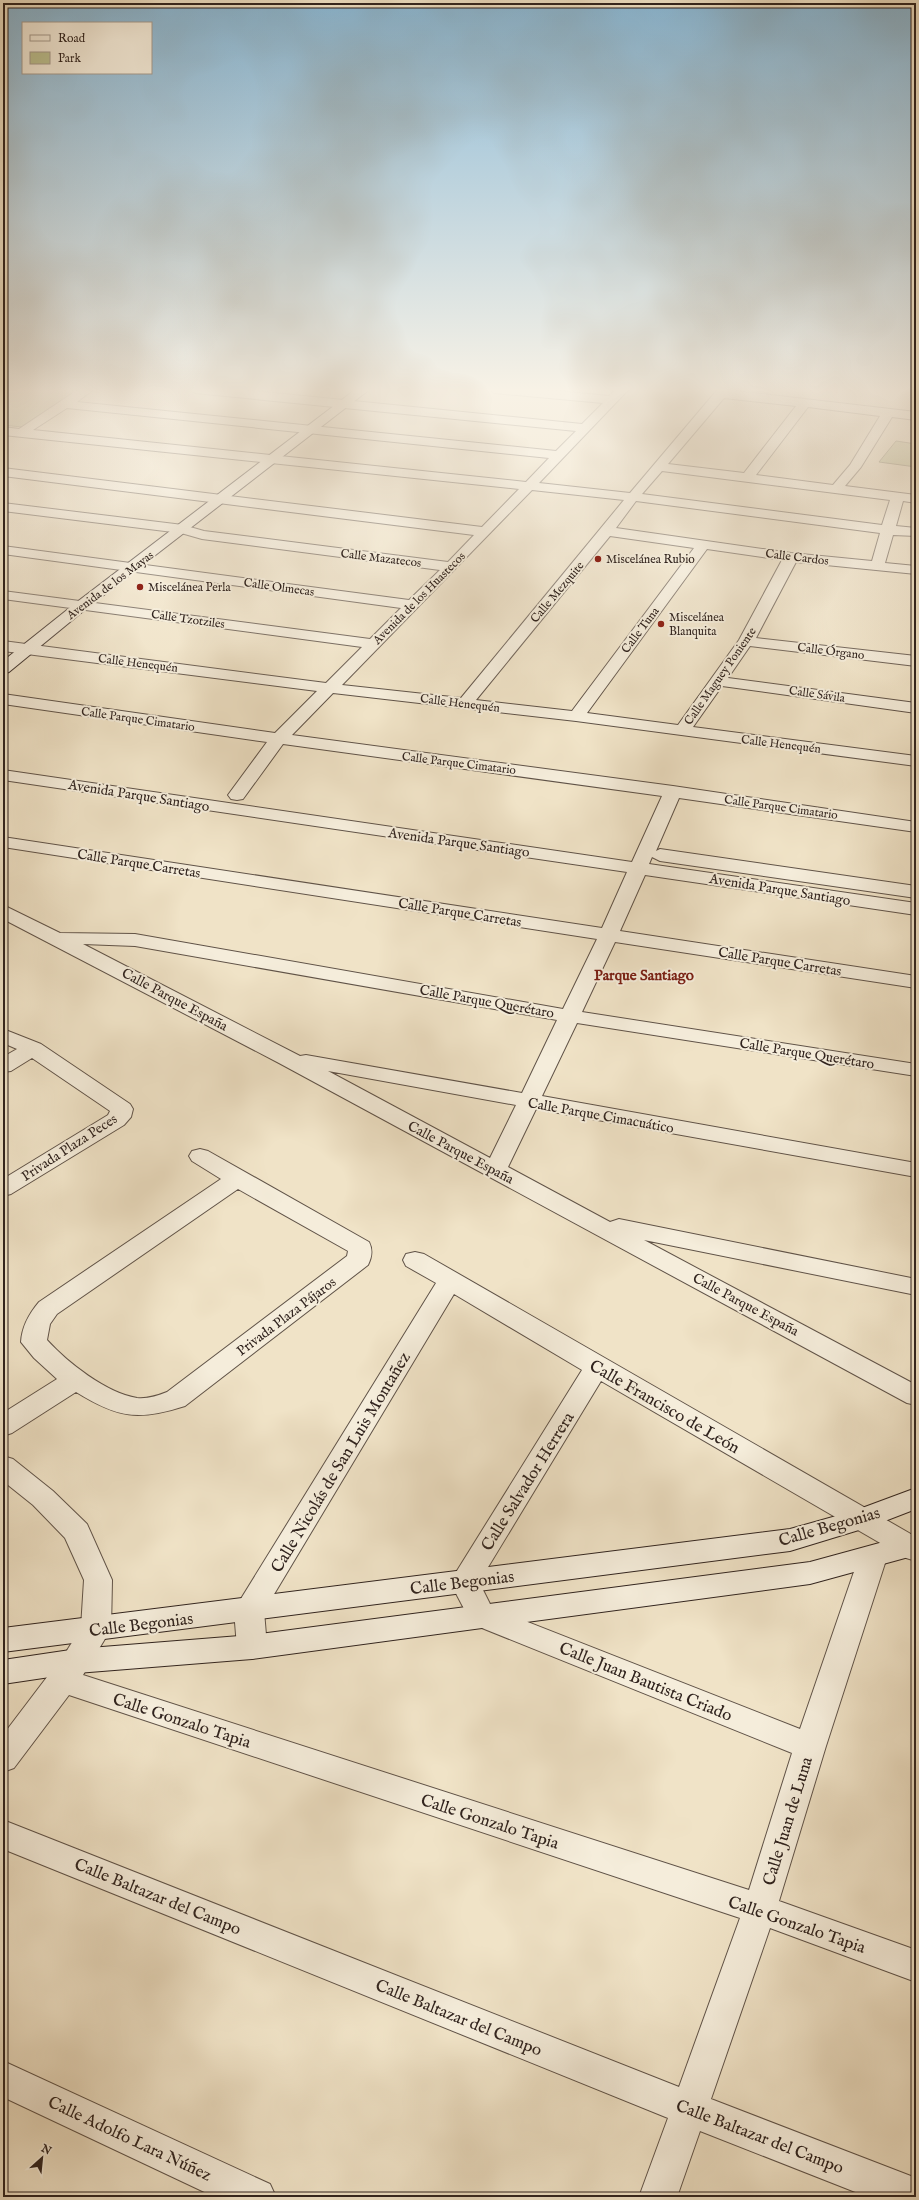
<svg xmlns="http://www.w3.org/2000/svg" width="919" height="2200" viewBox="0 0 919 2200" font-family="'IM FELL English',serif">
<style>
.green{fill:#bdc393;stroke:#767358}
.lines{fill:none;stroke-linecap:round;stroke-linejoin:round}
.street-casing{stroke:#605348;stroke-width:2}
.secondary-casing{stroke:#30231e;stroke-width:2}
.street{fill:#f5eddb;fill-rule:evenodd}
.secondary{fill:#f5eddb;fill-rule:evenodd}
.poi-dot{fill:#8f2418;stroke:#f5eddb;stroke-width:1.5}
.labels{text-anchor:middle;stroke-width:4;stroke-linejoin:round;paint-order:stroke}
.far-street-label{font-size:12px;fill:#30231e;stroke:#f5eddb}
.far-poi-label{font-size:12px;fill:#30231e;stroke:#f5eddb;text-anchor:start}
.street-label{font-size:14px;fill:#30231e;stroke:#f5eddb}
.neighbourhood-label{font-size:15px;font-weight:bold;fill:#7a1f14;stroke:#f5eddb}
.near-street-label{font-size:17px;fill:#30231e;stroke:#f5eddb}
</style>
<rect width="100%" height="100%" fill="#f0e3c7"/>
<filter id="stains"><feTurbulence type="fractalNoise" baseFrequency=".005" numOctaves="4"/><feColorMatrix values="0 0 0 0 .2 0 0 0 0 .09 0 0 0 0 .02 0 0 0 .5 -.17"/></filter>
<radialGradient id="worn" r=".72"><stop offset=".6" stop-color="#630" stop-opacity="0"/><stop offset="1" stop-color="#630" stop-opacity=".3"/></radialGradient>
<path class="green" d="M3,389H84L22,427L3,425Z
M896,441L916,444V467L879,462Z"/>
<g class="lines">
<g class="street-casing">
<path id="street" d="M79,389H94L77,402L556,451L576,431L195,393L189,389H234L582,424L603,403L494,393L488,389H536L609,396L616,389H629L539,483L630,493L718,389L916,412V420L892,417L861,467L845,486L916,495V503L903,501L896,526L916,528V536L893,535L885,563L916,566V574L796,562L756,638L916,656V666L750,646L728,678L916,703V713L722,686L693,727L916,756V766L576,721L333,693L292,735L673,786L916,822V832L679,798L656,851L660,849L916,886V898L660,861L652,857L649,864L916,903V915L645,875L620,931L916,976V988L615,942L582,1012L916,1064V1076L577,1023L542,1096L916,1163V1177L536,1109L508,1167L610,1222L619,1219L916,1279V1295L644,1240L916,1385V1405L907,1403L279,1063L3,919V905L60,933L135,934L563,1009L597,939L3,847V837L602,928L627,872L3,780V770L632,862L662,796L283,744L243,799L237,800L231,799L228,795L267,742L3,704V694L275,733L317,691L3,651V641L326,683L362,647L3,599V591L370,639L401,608L3,554V546L409,600L440,570L202,539L181,533L3,511V503L183,525L204,531L448,562L474,535L3,476V468L482,527L519,489L3,435V427L19,429ZM724,398L796,406L744,473L668,464ZM808,407L880,416L850,465L833,485L756,475ZM67,408L549,458L526,482L33,430ZM662,471L890,500L882,525L642,494ZM532,490L624,500L461,698L342,685ZM636,501L880,533L872,561L791,553L616,528ZM610,536L694,548L572,711L476,700ZM707,549L782,560L739,640L678,725L587,713ZM83,944L135,946L557,1020L522,1093L306,1055L300,1056ZM328,1071L516,1105L490,1158Z
M3,1029L41,1044L130,1104L133,1109L131,1117L124,1125L11,1194L3,1196V1179L108,1115L110,1111L32,1058L11,1071L3,1072V1057L17,1049L3,1043Z
M200,1149L208,1151L369,1242C373,1250 372,1257 368,1265L185,1406C138,1421 118,1418 76,1392L12,1433L3,1436V1413L57,1379L34,1358L21,1342C22,1326 29,1314 39,1302L221,1179L192,1161L189,1156L192,1151ZM238,1189L348,1251L347,1256L167,1392C157,1396 147,1399 137,1398C106,1393 67,1362 47,1340L50,1324L57,1314Z
M415,1252L424,1254L916,1537V1561L906,1558L601,1381L479,1582L492,1608L800,1729L859,1557L863,1549L873,1546L883,1549L887,1557L826,1746L779,1901L916,1950V1982L770,1928L711,2099L916,2178V2197H868L700,2131L677,2197H639L668,2118L3,1849V1820L679,2087L740,1918L69,1695L14,1768L3,1772V1735L66,1652L81,1628L84,1580L65,1538L33,1505L3,1481V1456L13,1459L53,1491L87,1524L112,1580L111,1629L83,1675L749,1890L792,1753L472,1624L450,1582L582,1370L454,1294L264,1611L267,1647L263,1655L252,1659L241,1655L237,1647L234,1610L436,1283L406,1266L403,1260L406,1254Z
M3,2061L270,2184L276,2197H215L3,2097Z"/>
</g>
<g class="secondary-casing">
<path id="secondary" d="M356,389H370L87,608L9,672L3,674V661L77,602Z
M916,1488V1509L872,1526L790,1551L3,1652V1628L790,1529L854,1511Z
M916,1533V1555L810,1584L252,1659L77,1673L3,1684V1660L77,1649L252,1635L810,1562Z"/>
</g>
<use href="#street" class="street"/>
<use href="#secondary" class="secondary"/>
</g>
<linearGradient id="sky" x2="0" y2="1"><stop stop-color="#89b8d6"/><stop offset="0.56" stop-color="#f8f2e6"/><stop offset="1" stop-color="#f8f2e6" stop-opacity="0"/></linearGradient>
<rect width="919" height="697" fill="url(#sky)"/>
<g class="poi-dot">
<circle cx="598" cy="559" r="4"/>
<circle cx="140" cy="587" r="4"/>
<circle cx="661" cy="624" r="4"/>
</g>
<g class="labels">
<g class="far-street-label">
<text transform="translate(797 557) rotate(7)" y="4">Calle Cardos</text>
<text transform="translate(381 558) rotate(7)" y="4">Calle Mazatecos</text>
<text transform="translate(110 585) rotate(-37)" y="4">Avenida de los Mayas</text>
<text transform="translate(279 587) rotate(8)" y="4">Calle Olmecas</text>
<text transform="translate(557 592) rotate(-50)" y="4">Calle Mezquite</text>
<text transform="translate(419 598) rotate(-45)" y="4">Avenida de los Huastecos</text>
<text transform="translate(188 619) rotate(8)" y="4">Calle Tzotziles</text>
<text transform="translate(640 630) rotate(-53)" y="4">Calle Tuna</text>
<text transform="translate(831 651) rotate(7)" y="4">Calle Órgano</text>
<text transform="translate(138 663) rotate(7)" y="4">Calle Henequén</text>
<text transform="translate(720 676) rotate(-55)" y="4">Calle Maguey Poniente</text>
<text transform="translate(817 694) rotate(8)" y="4">Calle Sávila</text>
<text transform="translate(460 703) rotate(7)" y="4">Calle Henequén</text>
<text transform="translate(138 719) rotate(8)" y="4">Calle Parque Cimatario</text>
<text transform="translate(781 744) rotate(7)" y="4">Calle Henequén</text>
<text transform="translate(459 763) rotate(7)" y="4">Calle Parque Cimatario</text>
<text transform="translate(781 807) rotate(8)" y="4">Calle Parque Cimatario</text>
</g>
<g class="far-poi-label">
<text x="606" y="563">Miscelánea Rubio</text>
<text x="148" y="591">Miscelánea Perla</text>
<text x="669" y="621">Miscelánea<tspan x="669" dy="14">Blanquita</tspan></text>
</g>
<g class="street-label">
<text transform="translate(139 795) rotate(9)" y="5">Avenida Parque Santiago</text>
<text transform="translate(459 842) rotate(8)" y="5">Avenida Parque Santiago</text>
<text transform="translate(139 863) rotate(9)" y="5">Calle Parque Carretas</text>
<text transform="translate(780 889) rotate(9)" y="5">Avenida Parque Santiago</text>
<text transform="translate(460 912) rotate(9)" y="5">Calle Parque Carretas</text>
<text transform="translate(780 961) rotate(9)" y="5">Calle Parque Carretas</text>
<text transform="translate(175 999) rotate(28)" y="5">Calle Parque España</text>
<text transform="translate(487 1001) rotate(10)" y="5">Calle Parque Querétaro</text>
<text transform="translate(807 1053) rotate(9)" y="5">Calle Parque Querétaro</text>
<text transform="translate(601 1115) rotate(10)" y="5">Calle Parque Cimacuático</text>
<text transform="translate(69 1147) rotate(-33)" y="5">Privada Plaza Peces</text>
<text transform="translate(461 1152) rotate(28)" y="5">Calle Parque España</text>
<text transform="translate(746 1304) rotate(28)" y="5">Calle Parque España</text>
<text transform="translate(286 1316) rotate(-37)" y="5">Privada Plaza Pájaros</text>
</g>
<g class="neighbourhood-label">
<text x="644" y="980">Parque Santiago</text>
</g>
<g class="near-street-label">
<text transform="translate(665 1406) rotate(30)" y="6">Calle Francisco de León</text>
<text transform="translate(340 1462) rotate(-59)" y="6">Calle Nicolás de San Luis Montañez</text>
<text transform="translate(527 1481) rotate(-58)" y="6">Calle Salvador Herrera</text>
<text transform="translate(829 1526) rotate(-16)" y="6">Calle Begonias</text>
<text transform="translate(462 1582) rotate(-7)" y="6">Calle Begonias</text>
<text transform="translate(141 1624) rotate(-7)" y="6">Calle Begonias</text>
<text transform="translate(646 1681) rotate(22)" y="6">Calle Juan Bautista Criado</text>
<text transform="translate(182 1720) rotate(18)" y="6">Calle Gonzalo Tapia</text>
<text transform="translate(490 1821) rotate(18)" y="6">Calle Gonzalo Tapia</text>
<text transform="translate(787 1821) rotate(-73)" y="6">Calle Juan de Luna</text>
<text transform="translate(158 1896) rotate(22)" y="6">Calle Baltazar del Campo</text>
<text transform="translate(797 1924) rotate(19)" y="6">Calle Gonzalo Tapia</text>
<text transform="translate(459 2017) rotate(22)" y="6">Calle Baltazar del Campo</text>
<text transform="translate(760 2136) rotate(21)" y="6">Calle Baltazar del Campo</text>
<text transform="translate(130 2138) rotate(25)" y="6">Calle Adolfo Lara Núñez</text>
</g>
</g>
<rect width="919" height="2200" fill="none" stroke="#f0e3c7" stroke-width="16"/>
<rect x="4" y="4" width="911" height="2192" fill="none" stroke="#30231e" stroke-width="2"/>
<rect x="8" y="8" width="903" height="2184" fill="none" stroke="#30231e"/>
<rect x="22" y="22" width="130" height="52" fill="#f5eddb" stroke="#a69c8f"/>
<rect x="30" y="35" width="20" height="6" fill="#f5eddb" stroke="#a69c8f"/>
<text x="58" y="42" font-size="12" fill="#30231e">Road</text>
<rect x="30" y="52" width="20" height="12" fill="#bdc393" stroke="#a69c8f"/>
<text x="58" y="62" font-size="12" fill="#30231e">Park</text>
<g transform="translate(42 2158) rotate(27)" stroke="#f5eddb" stroke-width="3" paint-order="stroke">
<path d="M0-3L7 15L0 10L-7 15Z" fill="#30231e"/>
<text y="-6" font-size="11" font-weight="bold" text-anchor="middle" fill="#30231e">N</text>
</g>
<rect width="100%" height="100%" filter="url(#stains)"/>
<rect width="100%" height="100%" fill="url(#worn)"/>
</svg>
